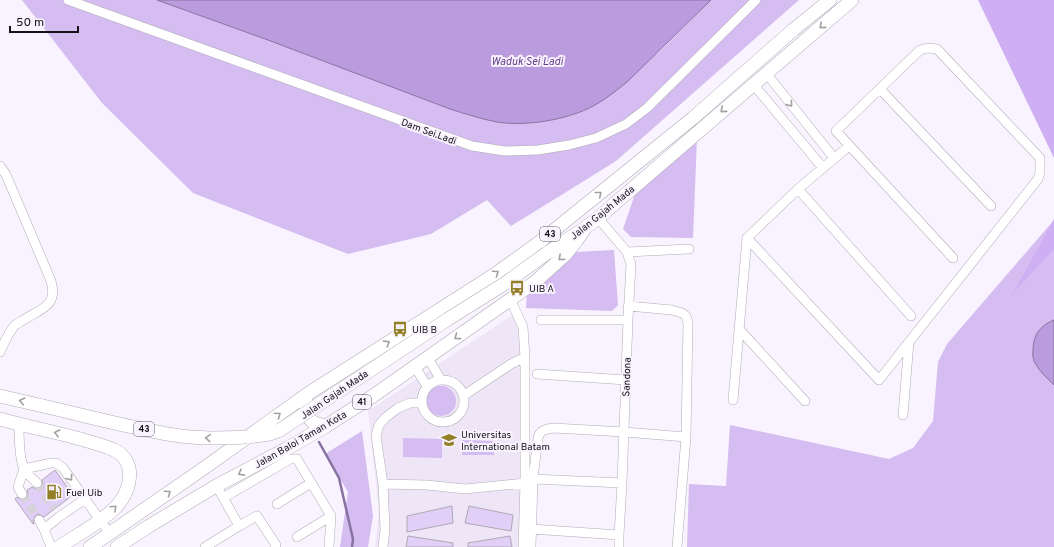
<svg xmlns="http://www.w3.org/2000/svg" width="1054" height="547" viewBox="0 0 1054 547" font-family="Overpass,sans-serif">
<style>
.built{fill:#eee6f7}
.green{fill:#d5bcf1}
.forest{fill:#cfaff3}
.water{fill:#ba9bdd;stroke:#8872a1}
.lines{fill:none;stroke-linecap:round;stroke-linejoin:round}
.stream{stroke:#8872a1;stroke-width:2.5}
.building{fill:#e1cff8;stroke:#ada8b3}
.minor-tunnel{stroke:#d6d1db;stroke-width:9;stroke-dasharray:9 4.5;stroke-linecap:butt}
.minor-casing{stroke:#b0abb6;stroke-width:10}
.highway-casing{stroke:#b0abb6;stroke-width:14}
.minor{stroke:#fff;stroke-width:9}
.highway{stroke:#fff;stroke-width:13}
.highway-bridge-casing{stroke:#b0abb6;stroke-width:14;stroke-linecap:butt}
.highway-bridge{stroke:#fff;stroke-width:13}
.oneway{stroke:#a1a0a2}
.labels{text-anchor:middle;stroke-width:4;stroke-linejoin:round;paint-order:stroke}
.shield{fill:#f8f3fe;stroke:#58565c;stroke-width:1}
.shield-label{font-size:9px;font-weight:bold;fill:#141216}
.street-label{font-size:10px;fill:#141216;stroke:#f8f3fe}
.poi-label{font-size:10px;fill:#141216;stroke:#f8f3fe;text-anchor:start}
.water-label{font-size:11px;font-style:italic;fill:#663d8b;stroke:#f8f3fe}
</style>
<rect width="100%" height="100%" fill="#f8f3fe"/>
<path class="built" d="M517,312L523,321L525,547H375L379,512L368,411Z"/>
<path class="green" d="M22,0H157L268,40L450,109L476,117L499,122L516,123L536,122L557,119L580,112L659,52L711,0H799L616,161L563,194L511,226L487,200L431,234L348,254L193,193L102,103Z
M697,138L693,238L631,237L623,229L636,191Z
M1054,220L1012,293L1054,250V547H687L689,484L726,486L730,425L889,459L913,448L933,421L938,362L947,344Z
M614,250L618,305L612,311L526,308L527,292L576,252Z
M426 401a15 15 0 1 1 30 0a15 15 0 1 1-30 0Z
M362,431L373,516L368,547H340L348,492L325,454Z
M403,438L442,439V458L403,457Z
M462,440L494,441V455H462Z"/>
<path class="forest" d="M978,0H1054V158Z
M1054,219V250L1011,295Z"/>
<path class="water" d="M157,0H711L627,82C618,89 610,96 600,102C574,119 528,127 497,122C481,119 466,114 450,109L268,40Z
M1054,320V385C1048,379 1041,373 1037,366C1034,362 1032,357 1033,351C1033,336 1039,326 1054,320Z"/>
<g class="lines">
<path class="stream" d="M319,442L339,478L353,539L352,547"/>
</g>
<path class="building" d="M55,470L73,495L44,517L39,514L36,515L33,520L34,524H33L15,499L17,497L22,500L25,499L28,494L27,490L32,487L36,489L41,487L43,484L42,480Z
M452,506L453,523L407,532V516Z
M469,506L513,515L511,531L465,523Z
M408,536L453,543V547H406Z
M510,536L512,547H468V543Z"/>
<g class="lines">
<path class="minor-tunnel" d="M37,483L54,509
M22,494L39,520"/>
<g class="minor-casing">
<path id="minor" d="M68,0L472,146L505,151L538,150L569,145L596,138L626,124L647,108L756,0
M766,73L834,158
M753,84L823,168
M880,89L991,206
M0,166L5,173L10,184L51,281C58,305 43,308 25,319C22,321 18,323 15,325C8,333 4,343 0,352
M798,189L911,316
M598,218L627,252L631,264L628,320L622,483L619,535V547
M747,238L879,380L1038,179L1040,172V158L937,49L928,48L920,50L836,131L953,258
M627,252L689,249
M510,299L523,327L525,357
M628,306L672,310L682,313L686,316L688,323L686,437L677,547
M541,320H628
M739,329L805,401
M428,358L441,380
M415,367L427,386
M537,374L626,380
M422 401a21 21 0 1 1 42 0a21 21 0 1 1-42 0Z
M463,396L511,364L525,357V483L523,547
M733,400L747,238L798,189L849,146
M903,415L909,342
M19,425C19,437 19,458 24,469C27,474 33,479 37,483
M24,469L51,463H56L63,468L110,534
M533,479L622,483
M383,484L427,485L465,489L525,483
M220,492L239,526
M22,494L18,487L24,469
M223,498L290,459H297L331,516L329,547
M277,504L311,483
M39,520L44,529L51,547
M44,529L59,517L85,499
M531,529L619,535
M297,537L331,516
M205,547L239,526L257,516L276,545L275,547
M383,547L385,529L383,484L376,436L379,425L385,418L398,408L410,403H421
M531,547L533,479L538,438C539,430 547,429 554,428L624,432L686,437"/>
</g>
<g class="highway-casing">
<path id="highway" d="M547,253L585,228L598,218L852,0
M0,396L43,406
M306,402C305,409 307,418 313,422C317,424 322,425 326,426
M0,419C31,428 63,433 94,443C101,445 108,447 114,450C138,461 131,491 116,507C102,522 77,535 59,547
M248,437L270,434L280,430
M90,547L207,466L309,393L494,275L537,244L693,118L793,30L830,0
M117,547L149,526L216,486L286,449L326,426L373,396L535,282L565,255L577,240L585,228"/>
</g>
<use href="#minor" class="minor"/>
<use href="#highway" class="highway"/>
<g class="highway-bridge-casing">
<path id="highway-bridge" d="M43,406C87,416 130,428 174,435C198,439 223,438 247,437
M280,430L448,319L504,284L547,253"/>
</g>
<use href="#highway-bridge" class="highway-bridge"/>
</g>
<defs><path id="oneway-chevron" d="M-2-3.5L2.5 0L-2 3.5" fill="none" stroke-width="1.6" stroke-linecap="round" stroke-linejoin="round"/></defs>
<g class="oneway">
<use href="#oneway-chevron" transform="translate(822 26) rotate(139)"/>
<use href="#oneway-chevron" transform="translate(790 104) rotate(51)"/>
<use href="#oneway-chevron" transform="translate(723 110) rotate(139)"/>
<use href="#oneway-chevron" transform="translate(599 194) rotate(-39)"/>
<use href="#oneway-chevron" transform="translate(561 258) rotate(138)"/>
<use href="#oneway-chevron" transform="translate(496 273) rotate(-35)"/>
<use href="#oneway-chevron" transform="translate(457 337) rotate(144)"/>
<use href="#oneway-chevron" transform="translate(387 343) rotate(-32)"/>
<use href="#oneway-chevron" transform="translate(22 401) rotate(-168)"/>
<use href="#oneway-chevron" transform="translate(278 415) rotate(-35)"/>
<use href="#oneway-chevron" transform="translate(57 433) rotate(-167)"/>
<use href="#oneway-chevron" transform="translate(208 438) rotate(-176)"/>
<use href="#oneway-chevron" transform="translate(241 473) rotate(152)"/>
<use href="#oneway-chevron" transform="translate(70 478) rotate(54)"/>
<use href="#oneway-chevron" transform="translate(168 493) rotate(-35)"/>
<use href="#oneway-chevron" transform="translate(114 508) rotate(-43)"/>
</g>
<defs>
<g id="bus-bare" transform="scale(1.2)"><path d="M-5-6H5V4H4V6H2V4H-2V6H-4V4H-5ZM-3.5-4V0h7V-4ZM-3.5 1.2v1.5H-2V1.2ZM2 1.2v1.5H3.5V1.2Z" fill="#937f26" stroke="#f8f3fe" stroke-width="2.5" paint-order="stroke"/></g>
<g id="university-bare" transform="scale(1.2)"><path d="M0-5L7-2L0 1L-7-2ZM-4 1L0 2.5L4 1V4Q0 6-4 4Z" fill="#937f26" stroke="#f8f3fe" stroke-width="2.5" paint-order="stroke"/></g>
<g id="fuel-bare" transform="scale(1.2)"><path d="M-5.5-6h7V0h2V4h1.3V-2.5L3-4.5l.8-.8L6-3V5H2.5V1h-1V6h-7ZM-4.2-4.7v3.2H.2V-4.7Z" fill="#937f26" stroke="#f8f3fe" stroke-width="2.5" paint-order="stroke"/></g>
</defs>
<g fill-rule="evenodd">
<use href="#bus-bare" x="517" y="288"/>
<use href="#bus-bare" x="400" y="329"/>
<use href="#university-bare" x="449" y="440"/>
<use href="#fuel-bare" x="54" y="492"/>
</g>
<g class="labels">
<g class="shield">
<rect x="540" y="227" width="20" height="14" rx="3"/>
<rect x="353" y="395" width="18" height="14" rx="3"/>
<rect x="134" y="422" width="20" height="14" rx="3"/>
</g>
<g class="shield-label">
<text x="550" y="237">43</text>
<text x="362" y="405">41</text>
<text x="144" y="432">43</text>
</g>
<g class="street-label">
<text transform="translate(429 131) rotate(20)" y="4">Dam Sei.Ladi</text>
<text transform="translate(602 212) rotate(-39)" y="4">Jalan Gajah Mada</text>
<text transform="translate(626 377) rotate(-88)" y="4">Sandona</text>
<text transform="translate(334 394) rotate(-34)" y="4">Jalan Gajah Mada</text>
<text transform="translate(300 439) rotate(-30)" y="4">Jalan Baloi Taman Kota</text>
</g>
<g class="poi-label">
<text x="529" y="292">UIB A</text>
<text x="412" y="333">UIB B</text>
<text x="461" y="438">Universitas<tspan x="461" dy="12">International Batam</tspan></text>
<text x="66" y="496">Fuel Uib</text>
</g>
<g class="water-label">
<text x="527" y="65">Waduk Sei Ladi</text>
</g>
</g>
<path d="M10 26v6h68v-6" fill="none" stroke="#141216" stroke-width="2"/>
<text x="16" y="26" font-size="12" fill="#141216" stroke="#f8f3fe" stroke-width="3" paint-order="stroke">50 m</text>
</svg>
